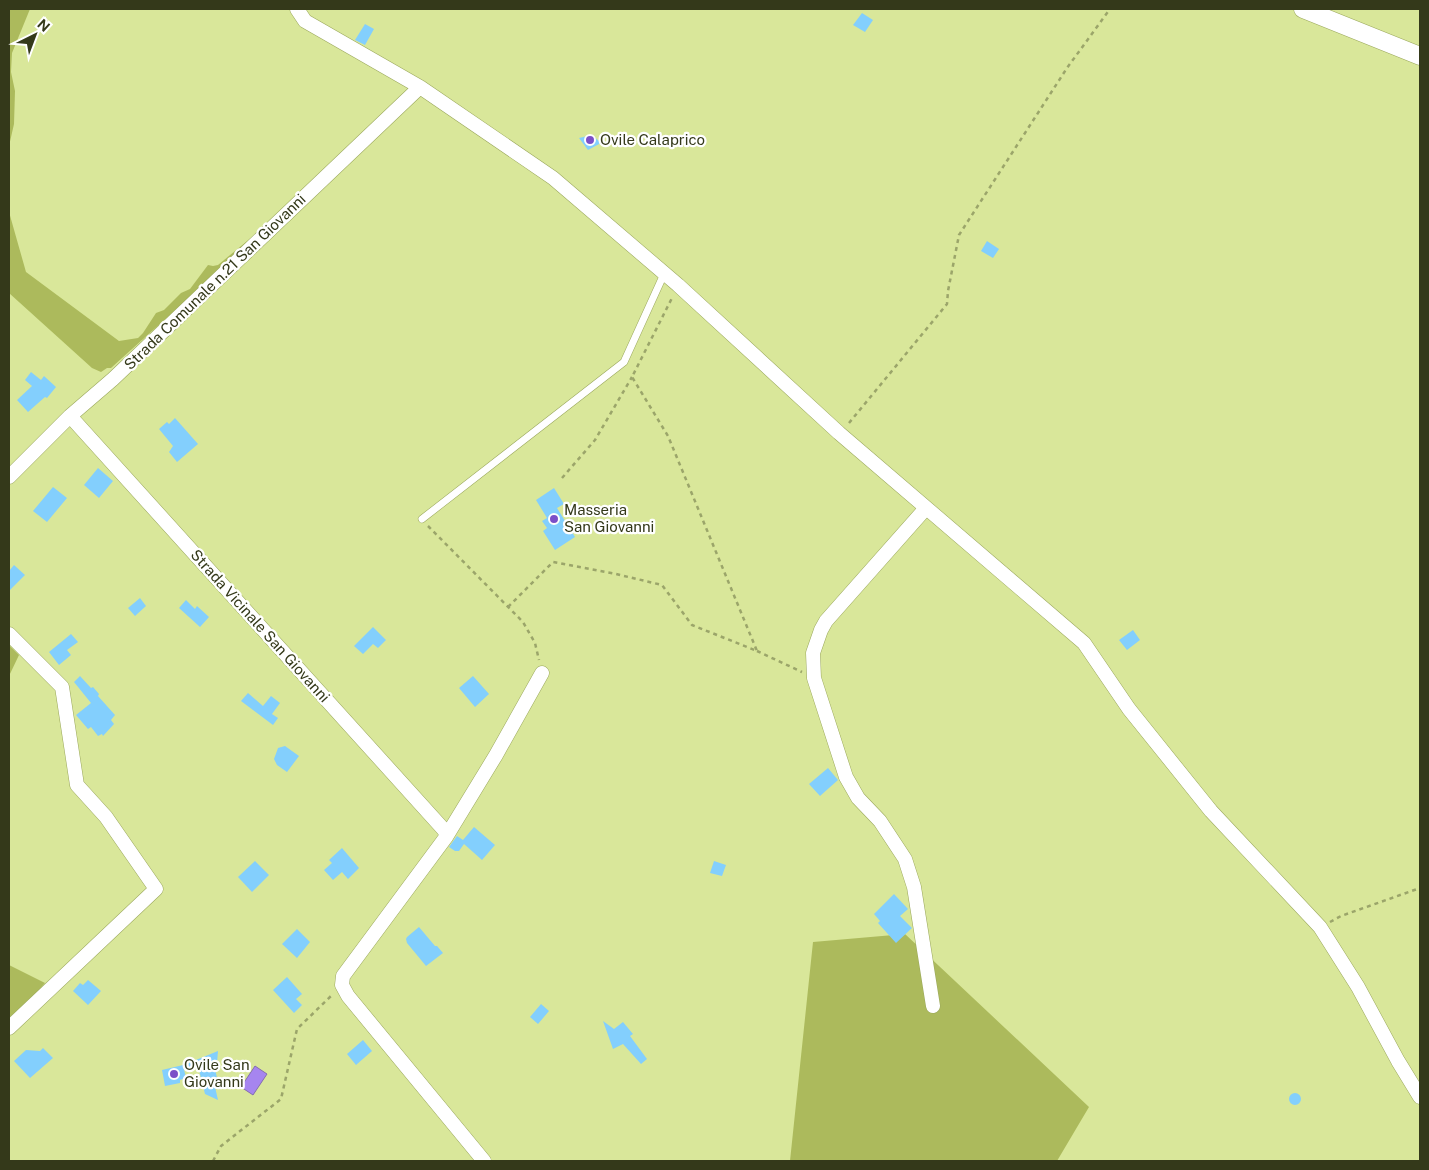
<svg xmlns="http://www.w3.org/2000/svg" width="1429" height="1170" viewBox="0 0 1429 1170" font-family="'Public Sans',sans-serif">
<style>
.green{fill:#acba5c}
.water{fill:#a685ef;stroke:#846eaf}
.building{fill:#83cffd}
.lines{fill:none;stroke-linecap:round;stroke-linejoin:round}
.service-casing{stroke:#9ba85d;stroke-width:8}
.minor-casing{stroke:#9ba85d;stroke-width:15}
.tertiary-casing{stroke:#9ba85d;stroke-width:19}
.path{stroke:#9ba56a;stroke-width:2.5;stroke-dasharray:4 4;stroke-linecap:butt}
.service{stroke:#fff;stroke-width:7}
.minor{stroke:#fff;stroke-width:14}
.tertiary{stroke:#fff;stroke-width:18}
.poi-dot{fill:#7b4fc8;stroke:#fff;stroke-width:2}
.labels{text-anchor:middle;stroke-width:4.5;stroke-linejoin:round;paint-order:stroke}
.poi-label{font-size:15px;fill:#34391a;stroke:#fff;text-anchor:start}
.street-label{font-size:15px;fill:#34391a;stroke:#fff}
</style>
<rect width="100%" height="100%" fill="#d9e79a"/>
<path class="green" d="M9,9H30L12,53L11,72L15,91L14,124L9,146Z
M304,194L111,368H107L101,372L92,368L9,293V212L26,272L119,341L138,338L143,333L156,313L164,310L181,293L190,289L208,265L213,266L218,265Z
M9,645L19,655L9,676Z
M905,934L1089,1107L1057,1161H790L813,942Z
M9,965L45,983L9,1024Z"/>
<path class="water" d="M255,1066L267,1074L253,1095L241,1087Z"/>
<path class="building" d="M862,13L873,20L865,32L853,25Z
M365,24L374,29L365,45L355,40Z
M592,135L601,143L588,150L579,138Z
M987,241L999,249L993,258L981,251Z
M31,372L41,380L44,376L56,387L47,398L45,397L28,412L17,400L32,386L25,380Z
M175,418L198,444L177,462L169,452L173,446L159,429L167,422L169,424Z
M98,468L113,481L99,498L84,485Z
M53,487L67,498L47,522L33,511Z
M554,488L564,504L557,508L575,537L555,550L543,531L547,528L542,521L547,518L536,500Z
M14,565L25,575L9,591V571Z
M140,598L146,606L135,616L128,608Z
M186,600L195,609L197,606L209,617L200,627L179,608Z
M373,627L386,640L378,648L373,644L363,654L354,646Z
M1133,630L1140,640L1127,650L1119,640Z
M71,634L78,642L67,650L71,655L59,665L49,652Z
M80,676L91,688L93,687L99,694L98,696L115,715L111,720L114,724L103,736L102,734L98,736L91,727L88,729L76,715L91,703L74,682Z
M473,676L489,694L475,707L459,688Z
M248,693L263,706L271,696L280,703L272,714L278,718L273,725L241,701Z
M285,746L299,756L287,772L277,765L274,759L278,748Z
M828,768L838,780L820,796L809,784Z
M474,827L495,845L482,860L464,844L459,851H455L449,847L457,836L463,840Z
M342,848L359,868L348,879L342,872L333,880L324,870L332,863L329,860Z
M255,861L269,875L252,892L238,877Z
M714,861L726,865L722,876L710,873Z
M894,894L908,909L900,916L912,928L896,943L878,923L880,921L874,914Z
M419,927L435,946H437L443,953L426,966L407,943L406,939L407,937Z
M297,929L310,942L297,958L282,944Z
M287,977L302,994L296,999L302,1005L294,1013L273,990Z
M88,980L101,991L88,1005L73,991L80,983L83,985Z
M541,1004L549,1011L538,1024L530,1017Z
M603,1021L614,1029L623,1022L633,1034L630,1036L647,1059L641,1064L623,1044L613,1049Z
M363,1040L372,1051L356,1065L347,1054Z
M43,1048L53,1058L30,1078L14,1061L26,1050L40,1051Z
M218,1051L217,1063L214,1064L217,1078H213L218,1100L205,1094L199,1070L205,1069L204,1066L188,1069L186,1064Z
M183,1065L186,1078L180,1080V1083L165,1086L162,1070Z
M1289 1099a6 6 0 1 1 12 0a6 6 0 1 1-12 0Z"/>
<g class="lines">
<g class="service-casing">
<path id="service" d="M422,519L624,362L664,274"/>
</g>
<g class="minor-casing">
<path id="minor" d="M297,9L305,21L420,87L553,178L678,285L839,433L1084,643L1129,709L1211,811L1320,927L1358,987L1398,1061L1420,1097
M70,416L445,831L446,837
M9,477L70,416L113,379L420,87
M926,508L826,621L821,630L813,653L814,678L846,777L858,798L880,821L905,859L914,887L933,1006
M9,634L62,687L77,785L106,817L156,889L9,1028
M484,1161L348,996L342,985L343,976L446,837L496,755L542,673"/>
</g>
<g class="tertiary-casing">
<path id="tertiary" d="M1303,9L1420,56"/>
</g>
<path class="path" d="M849,423L947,304L948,291L959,235L1067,68L1110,9
M562,478L595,440L632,377
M428,526L523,622L535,643L539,660
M508,607L553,562L616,574L662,585L692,625L757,651L668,436L632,377L672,298
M757,651L802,672
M1330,922L1341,916L1420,888
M213,1161L221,1146L281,1099L297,1029L332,995"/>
<use href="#service" class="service"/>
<use href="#minor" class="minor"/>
<use href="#tertiary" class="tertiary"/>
</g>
<g class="poi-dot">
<circle cx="590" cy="140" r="5"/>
<circle cx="554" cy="519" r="5"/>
<circle cx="174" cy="1074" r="5"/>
</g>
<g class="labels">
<g class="poi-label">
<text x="600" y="145">Ovile Calaprico</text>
<text x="564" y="515">Masseria<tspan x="564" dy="17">San Giovanni</tspan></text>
<text x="184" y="1070">Ovile San<tspan x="184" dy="17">Giovanni</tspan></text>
</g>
<g class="street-label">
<text transform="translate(215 282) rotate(-44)" y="5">Strada Comunale n.21 San Giovanni</text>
<text transform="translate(260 626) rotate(48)" y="5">Strada Vicinale San Giovanni</text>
</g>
</g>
<rect width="1429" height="1170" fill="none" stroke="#34391a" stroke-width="20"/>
<g transform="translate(35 35) rotate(42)" stroke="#ffffff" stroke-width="4" paint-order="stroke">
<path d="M0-4L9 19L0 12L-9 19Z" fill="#34391a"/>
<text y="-8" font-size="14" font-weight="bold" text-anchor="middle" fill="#34391a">N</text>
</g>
</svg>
